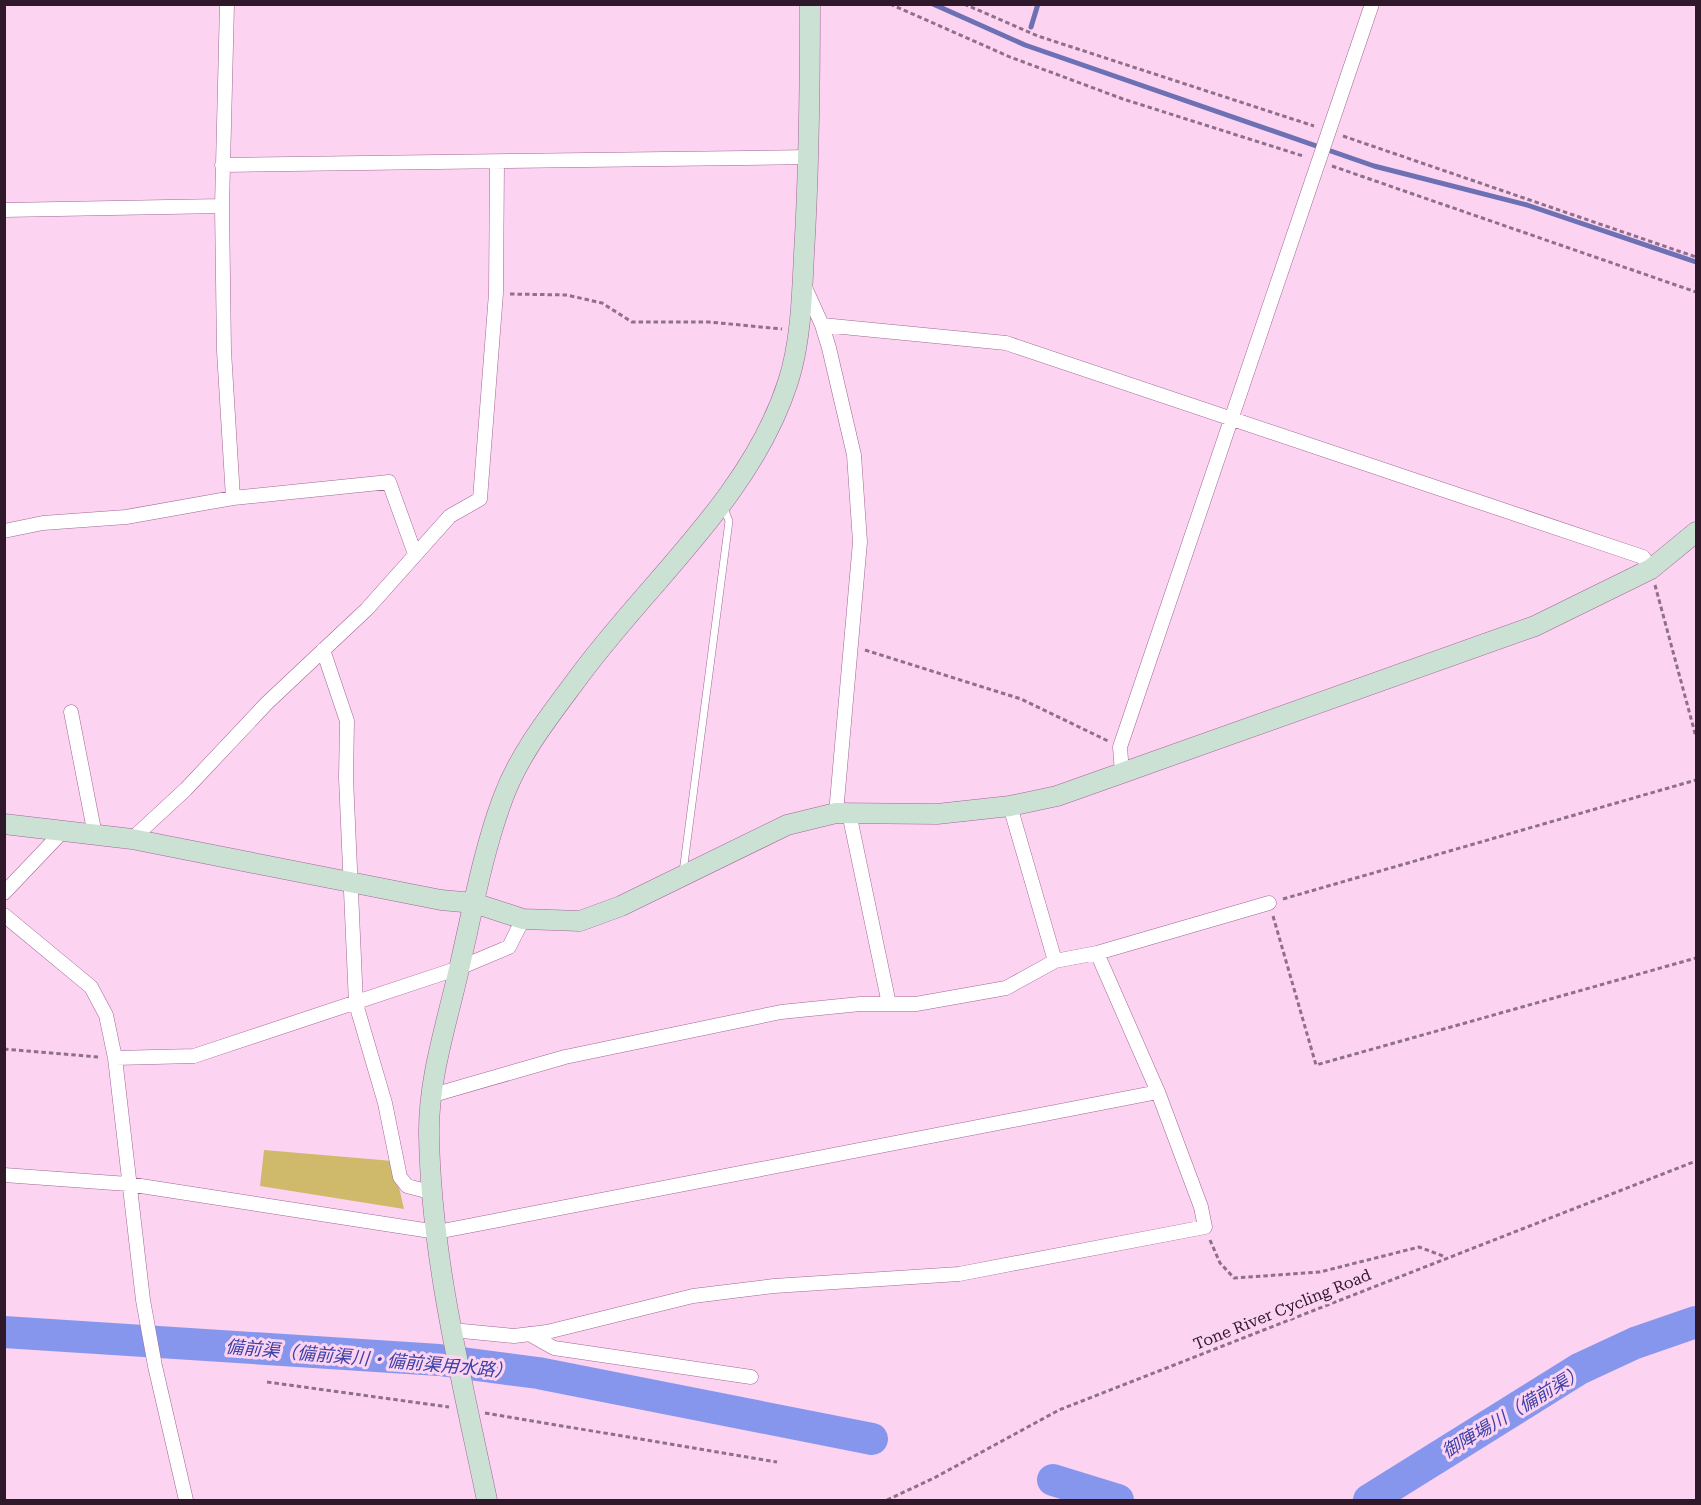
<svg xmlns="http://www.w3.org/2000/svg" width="1701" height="1505" viewBox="0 0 1701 1505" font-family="'Roboto Serif','Noto Sans JP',serif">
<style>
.green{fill:#cfba6b}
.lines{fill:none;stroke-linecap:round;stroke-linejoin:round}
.stream{stroke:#6d70b3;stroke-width:5}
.river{stroke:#8796ed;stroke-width:32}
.lane-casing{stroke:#a26695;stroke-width:8}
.street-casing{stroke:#a26695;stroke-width:15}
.secondary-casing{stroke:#a26695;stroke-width:21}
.path{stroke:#907089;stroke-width:3;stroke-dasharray:4.5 3;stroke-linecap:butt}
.lane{stroke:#fff;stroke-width:7}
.street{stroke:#fff;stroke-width:14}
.secondary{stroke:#cae1d3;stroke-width:20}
.labels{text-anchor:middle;stroke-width:6;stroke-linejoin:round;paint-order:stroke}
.street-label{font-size:16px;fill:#30182b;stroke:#fcd4f2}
.water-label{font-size:18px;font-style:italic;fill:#3b41a5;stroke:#fcd4f2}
</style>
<rect width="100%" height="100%" fill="#fcd4f2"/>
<path class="green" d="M264,1150L393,1161L404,1209L260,1186Z"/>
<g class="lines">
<path class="stream" d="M933,4L1025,45L1374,166L1527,205L1696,262
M1031,27L1038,4"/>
<path class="river" d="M4,1332L439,1360L538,1373L872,1439
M1053,1480L1118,1500
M1369,1500L1579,1369L1635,1343L1696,1322"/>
<g class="lane-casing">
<path id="lane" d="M683,872L729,521L723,506"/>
</g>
<g class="street-casing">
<path id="street" d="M227,4L222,206L224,351L233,498
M222,165L810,157
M4,210L222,206
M804,285L822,325L829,348L854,455L860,542L836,813
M822,325L1006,343L1643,557L1651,569
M4,531L43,523L126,517L233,498L389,482L415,554
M323,650L347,721L346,778L356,1004L385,1103L400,1177L407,1186L434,1193
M71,712L95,835
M1122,773L1120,747L1372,4
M1010,806L1055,961L1097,953L1269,903
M849,813L889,1004
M132,839L186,789L267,703L367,609L450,516L480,499L496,293L497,162
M4,893L63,831
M4,915L91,987L106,1015L115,1058L143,1300L155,1366L186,1500
M115,1058L194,1056L459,968L509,947L523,919
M433,1095L565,1057L781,1012L860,1004H916L1006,988L1055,961
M4,1175L128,1184L437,1232L1158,1092
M452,1330L514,1336L547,1332L693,1296L774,1286L959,1274L1205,1227L1201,1207L1158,1092L1097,953
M529,1334L554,1348L751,1377"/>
</g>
<g class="secondary-casing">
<path id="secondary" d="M4,824L132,839L441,900L474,903L523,919L580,921L621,906L787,825L836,813L937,814L1010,806L1057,796L1122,773L1535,626L1651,569L1696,532
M487,1500C462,1381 431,1258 429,1135C428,1079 447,1023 459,969C472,913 483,851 503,798C520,752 552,713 580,675C650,580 751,497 788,382C801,342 802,295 804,254C809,171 810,88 810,4"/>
</g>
<path class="path" d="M890,4L1010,57L1123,99L1303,156
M964,4L1038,36L1314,126
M1343,136L1696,257
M1332,166L1696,292
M510,294L567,295L602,303L632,322H709L782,329
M1655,585L1696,737
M865,650L1021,699L1108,741
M1283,899L1696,780
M1273,916L1316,1065L1696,958
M4,1049L98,1057
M1210,1240L1220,1263L1234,1278L1320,1272L1419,1247L1443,1256
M267,1382L449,1407
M485,1413L777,1462
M887,1500L934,1478L1059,1410L1696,1161"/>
<use href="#lane" class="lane"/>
<use href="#street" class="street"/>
<use href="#secondary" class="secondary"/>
</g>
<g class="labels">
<g class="street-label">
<text transform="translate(1282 1309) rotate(-22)" y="6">Tone River Cycling Road</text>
</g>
<g class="water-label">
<text transform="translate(369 1359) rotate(5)" y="6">備前渠（備前渠川・備前渠用水路）</text>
<text transform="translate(1513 1412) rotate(-31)" y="6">御陣場川（備前渠）</text>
</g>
</g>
<rect width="1701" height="1505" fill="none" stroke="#30182b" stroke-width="12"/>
</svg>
